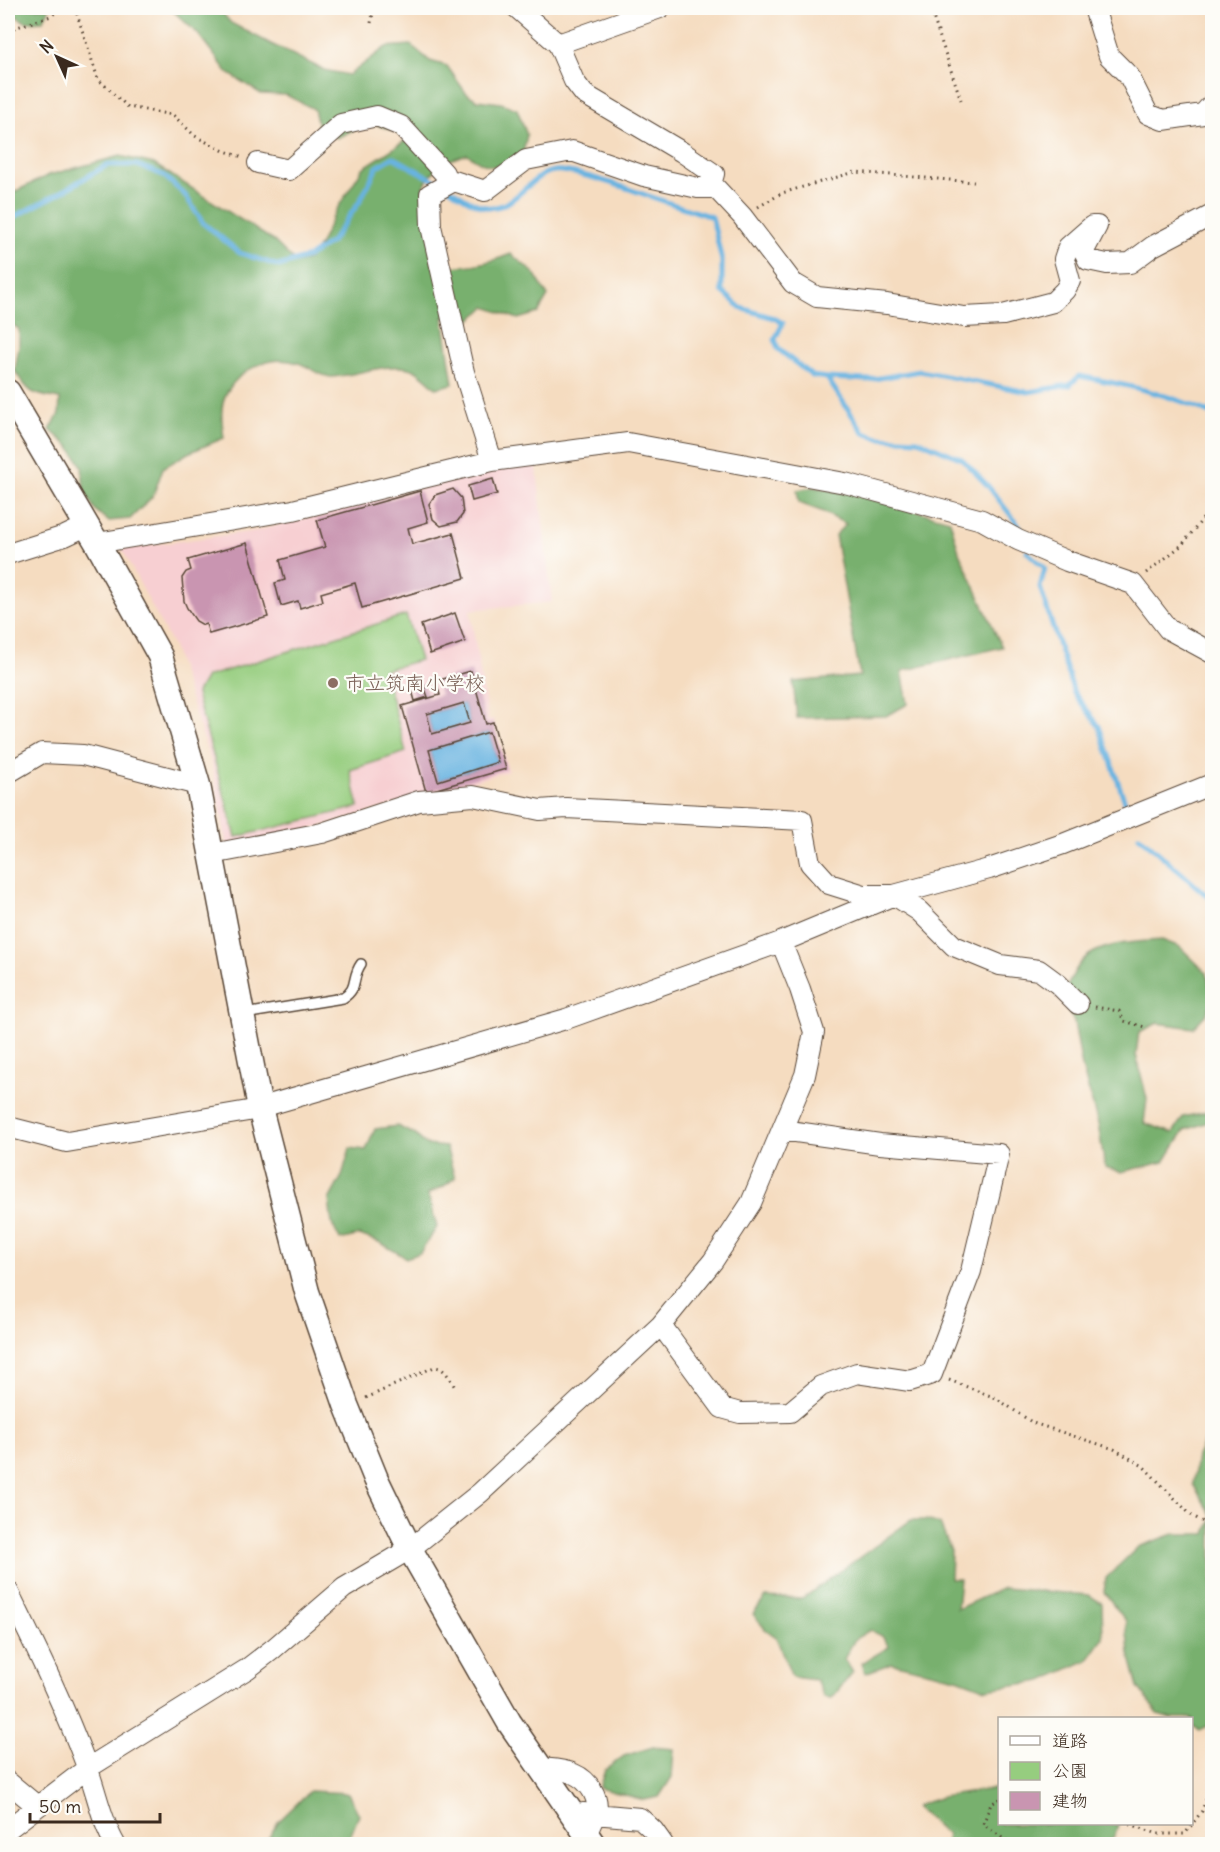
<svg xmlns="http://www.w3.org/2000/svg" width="1220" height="1852" viewBox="0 0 1220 1852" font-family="Delius,'Klee One',sans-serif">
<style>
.built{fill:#f7cfd2}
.green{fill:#96cd7f;stroke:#687c4e;stroke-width:1.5}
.forest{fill:#78b06e;stroke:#5a6d46;stroke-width:1.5}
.water{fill:#68b3e1;stroke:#526e80;stroke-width:1.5}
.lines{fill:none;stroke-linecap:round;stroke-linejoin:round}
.stream{stroke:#68b3e1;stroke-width:5}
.building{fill:#c995b1;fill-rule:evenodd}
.service-casing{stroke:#574536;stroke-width:12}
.minor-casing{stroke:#574536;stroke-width:22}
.tertiary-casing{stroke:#574536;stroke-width:27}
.path{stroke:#574536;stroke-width:3;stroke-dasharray:1.5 4.5;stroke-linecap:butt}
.service{stroke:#fff;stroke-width:9}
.minor{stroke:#fff;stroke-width:20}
.tertiary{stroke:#fff;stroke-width:24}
.education-dot{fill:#8d6e63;stroke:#fdfcf7;stroke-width:2}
.labels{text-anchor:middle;stroke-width:4.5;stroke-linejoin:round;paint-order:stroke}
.education-label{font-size:20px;fill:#785e54;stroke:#fdfcf7;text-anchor:start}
</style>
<rect width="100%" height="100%" fill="#fdfcf7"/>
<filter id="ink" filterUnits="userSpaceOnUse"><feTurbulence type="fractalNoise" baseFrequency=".0167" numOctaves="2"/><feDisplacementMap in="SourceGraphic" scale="12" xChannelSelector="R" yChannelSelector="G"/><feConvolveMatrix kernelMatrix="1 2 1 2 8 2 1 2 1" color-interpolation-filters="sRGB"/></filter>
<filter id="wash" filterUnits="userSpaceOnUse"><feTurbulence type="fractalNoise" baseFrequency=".008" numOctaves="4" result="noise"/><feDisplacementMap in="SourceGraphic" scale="24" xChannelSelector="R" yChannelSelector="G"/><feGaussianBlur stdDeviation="1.35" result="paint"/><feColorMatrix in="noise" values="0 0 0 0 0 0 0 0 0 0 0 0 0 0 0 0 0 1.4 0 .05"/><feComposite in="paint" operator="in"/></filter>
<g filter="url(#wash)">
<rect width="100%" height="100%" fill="#f5dcc0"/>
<path class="built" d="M536,461L552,602L470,610L488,720L493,719L508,771L298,833L227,845L212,764L173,647L122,549L256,531L485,470Z"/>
<path class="green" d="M406,615L420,660L384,670L406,752L350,770L359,807L236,837L196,694L206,677Z"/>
<path class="forest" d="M8,8H50L43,21L26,22L8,12Z
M170,8H218L231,23L271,44L324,70L349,75L386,47L411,45L430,61L447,66L466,93L477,100L501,103L517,109L527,135L523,153C497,169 493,172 467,154C442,162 437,164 423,187L434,267C464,267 484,265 511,254L534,273L548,296L538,313L518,319L486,307L469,321L443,317L453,384L436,388C429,382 422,374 414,370C393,360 355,376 332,377C321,377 309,366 298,363C272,354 241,368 227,392C219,406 222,423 224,438L188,453L163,468L153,496L130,519L108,521L95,510L84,490L82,466L70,447L50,430L59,414L60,399C32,394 30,395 15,371L19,346V329L8,322V195L49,175L120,156L154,164L274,241L296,263L308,260L319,246L335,212L363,168L411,137L369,122L337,138L318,126L314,109L286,95L261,94L228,73L198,34Z
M813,487L850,493L950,520L959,552L1002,647L902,671L908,704L886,716L797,718L793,682L860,676L835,535L846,524L821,511L799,503L797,490Z
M1162,940L1180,947L1207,973L1212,1001L1207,1013L1193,1028L1158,1023L1139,1032L1136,1055L1147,1099L1144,1123L1173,1133L1183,1117L1212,1111V1121L1185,1130L1164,1162L1121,1172L1105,1167L1098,1124L1082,1067L1074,1022L1062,998C1068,985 1077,962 1089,955C1110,942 1138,942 1162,940Z
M397,1126L414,1134L427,1145L446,1147L455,1178L444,1186L428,1194L437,1227L420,1253L406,1258L381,1243L360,1235L340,1240L332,1224L329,1200L342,1176L350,1148L366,1150L375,1129Z
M1212,1365V1724L1200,1730L1192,1726V1718H1171L1158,1714L1138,1687L1129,1654L1126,1621L1104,1592L1106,1578L1138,1547L1174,1534H1206L1212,1516L1193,1484L1197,1456L1210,1429L1203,1390L1204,1374Z
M911,1520H926L940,1524L951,1551L950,1579H960L957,1609L1003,1588L1088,1595L1102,1603L1103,1639L1088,1660L1042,1681L986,1689L957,1678L892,1663L865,1673L862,1663L889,1647L882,1636L870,1630L855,1639L844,1659L853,1672L832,1698L824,1697L816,1680L792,1677L776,1637L765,1629L753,1614L766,1597L802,1599Z
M653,1747L674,1749L672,1777L659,1797L644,1800L599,1788L605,1770L624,1756Z
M999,1788L1000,1824H1118L1115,1835L1108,1844H945L947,1835L915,1806L942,1797Z
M310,1791L348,1793L359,1815L350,1837L345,1844H265L278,1822Z"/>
<path class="water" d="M464,703L470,723L432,734L427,714Z
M489,732L498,762L438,781L429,750Z"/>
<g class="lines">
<path class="stream" d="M449,188C460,195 473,205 486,207C518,212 531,167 562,171C585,174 608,182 629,189C657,199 684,208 712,217L722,261V291L741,308L774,318L783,323L775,339L778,349L812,376L827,378L868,380L920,371L1028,392L1070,385L1079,376C1126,385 1170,394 1212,414
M8,220L58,194L107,165H137L163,175L185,195L203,223L240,253L279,266L308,257L331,242L360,201L377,167L393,157L441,184
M827,378L864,433L879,438L918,440L962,459L988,486L1020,527
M1027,552L1045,568L1040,587L1074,693L1099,726L1128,811
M1139,836L1212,900"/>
</g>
<g id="blocks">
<path class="building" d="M493,479L497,494L472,501L468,486Z
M453,489L461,498L463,514L457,522L441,526L433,519L429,504L435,495Z
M420,491L428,522L408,528L412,544L453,533L465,578L362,608L355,583L321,593L323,601L300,608L298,601L281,606L275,583L285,580L280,560L325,547L317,520Z
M247,543L268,617L209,634L206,624L203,625L196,621L187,608L184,601L182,578L186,572L191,570L188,560Z
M455,613L465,642L430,654L421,625Z
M471,671L486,724L493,722L506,769L426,792L402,706L440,695L436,681ZM464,703L470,723L432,734L427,714ZM489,732L498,762L438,781L429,750Z
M423,683L428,697L415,701L411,687Z"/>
</g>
</g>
<g filter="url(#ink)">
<use href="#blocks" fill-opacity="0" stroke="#574536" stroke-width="1.5"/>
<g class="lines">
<g class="service-casing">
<path id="service" d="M244,1014L343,998C359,988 351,978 361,964"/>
</g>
<g class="minor-casing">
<path id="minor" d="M517,8L558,44
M1094,8L1109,56L1129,76L1148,114L1163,120L1203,114L1212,104
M258,163L289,170L341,124L377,116L401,126L444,173L448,184
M712,184L742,216L793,283L817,297L887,304L964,317L1003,315L1053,302L1065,290L1070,281L1064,259L1068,247L1092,226H1097L1084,251L1088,260L1107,264L1130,263L1153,246L1212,215
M492,461L464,372L431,226L430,194L454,181L485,191L526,160L572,151L644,176L698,188H710L714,174L682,152L584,94L574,81L558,44L660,8
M97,543L293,510L492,461L628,443L845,483L982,520L1018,540L1067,561L1133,584L1168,629L1212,653
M8,554L65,536L86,526
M8,773L42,753L83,755L198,785
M212,854L322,833L419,801L473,796L540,810L566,808L802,820L810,863L829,884L864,895H894L919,911L954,946L1000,965L1039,970L1058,984L1078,1004
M8,1127L67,1142L248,1111L566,1019L781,942L894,895L989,869L1063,844L1212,784
M661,1325L722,1408L740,1413L790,1412L821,1386L857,1373L910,1381L932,1374L971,1271L999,1154L880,1144L782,1130
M8,1591C36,1648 65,1707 87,1767C97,1793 101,1820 115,1844
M540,1768C551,1769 564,1769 574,1774C588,1780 600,1797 596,1812C593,1820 589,1828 586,1835
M8,1782L37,1806
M583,1813L640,1818L653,1830L663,1844
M8,1829L88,1768L247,1669L273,1649L344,1588L410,1549L480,1493L661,1325L713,1261L751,1203L805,1075L814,1032L800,989L781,942"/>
</g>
<g class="tertiary-casing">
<path id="tertiary" d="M8,392L97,543L160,656L198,785L260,1108L307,1292L346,1405L376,1479L410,1549L509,1722L593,1844"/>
</g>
<path class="path" d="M75,8L98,79L128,107L173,115L195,136L222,150L242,157
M930,8L961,100
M371,23L374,8
M8,30L51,16L61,8
M758,207L782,193L855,172L974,182
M1146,573L1182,545L1212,507
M1095,1007L1119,1011L1124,1021L1145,1027
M949,1380L996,1398L1033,1423L1114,1449L1143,1466L1191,1515L1212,1527
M366,1398L434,1367C445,1367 449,1378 455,1387
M1000,1799L991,1804L983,1824L1005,1840L1026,1844
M1130,1824L1158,1834H1185L1202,1811L1212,1781"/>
<use href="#service" class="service"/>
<use href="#minor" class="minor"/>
<use href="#tertiary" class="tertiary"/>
</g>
</g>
<circle class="education-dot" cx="333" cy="683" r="6"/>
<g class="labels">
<g class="education-label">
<text x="345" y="690">市立筑南小学校</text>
</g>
</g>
<rect width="1220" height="1852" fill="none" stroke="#fdfcf7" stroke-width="30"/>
<rect x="998" y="1717" width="195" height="108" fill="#fdfcf7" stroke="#afa8a0" stroke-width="1.5"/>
<rect x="1010" y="1736" width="30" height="9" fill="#ffffff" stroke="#afa8a0" stroke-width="1.5"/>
<text x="1052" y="1747" font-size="18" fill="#3b2a1e">道路</text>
<rect x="1010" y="1762" width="30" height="18" fill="#96cd7f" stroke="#afa8a0" stroke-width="1.5"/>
<text x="1052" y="1777" font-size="18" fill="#3b2a1e">公園</text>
<rect x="1010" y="1792" width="30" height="18" fill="#c995b1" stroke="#afa8a0" stroke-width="1.5"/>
<text x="1052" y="1807" font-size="18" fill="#3b2a1e">建物</text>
<g transform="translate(57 57) rotate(315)" stroke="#fdfcf7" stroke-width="4.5" paint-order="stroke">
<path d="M0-4.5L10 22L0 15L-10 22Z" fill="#3b2a1e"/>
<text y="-9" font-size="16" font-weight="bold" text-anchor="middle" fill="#3b2a1e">N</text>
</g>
<path d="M30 1813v9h130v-9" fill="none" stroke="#3b2a1e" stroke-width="3"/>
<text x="39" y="1813" font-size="18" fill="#3b2a1e" stroke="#fdfcf7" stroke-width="4.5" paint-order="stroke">50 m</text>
</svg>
